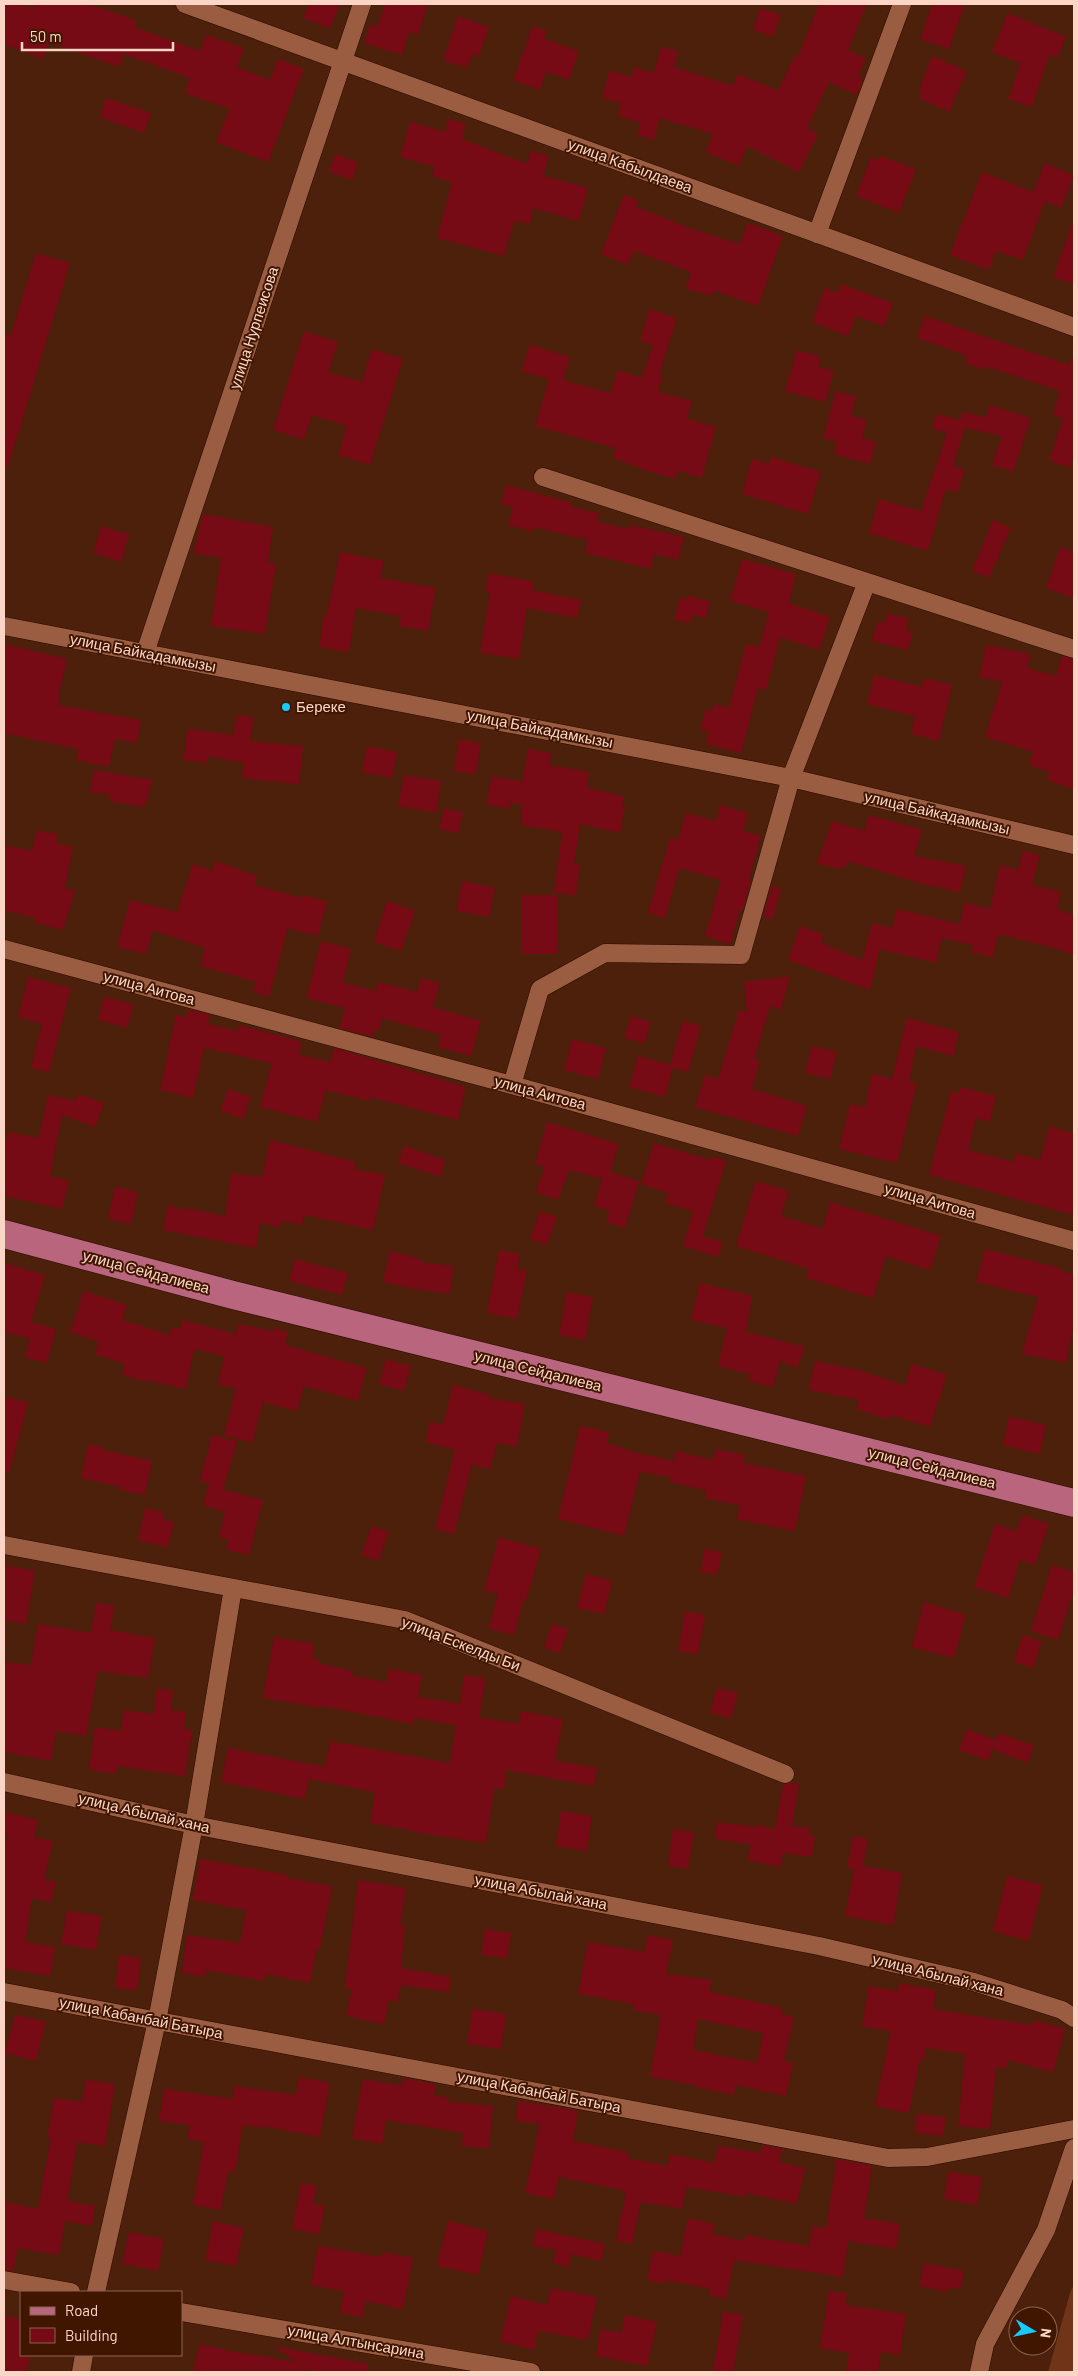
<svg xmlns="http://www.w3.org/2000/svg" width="1078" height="2376" viewBox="0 0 1078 2376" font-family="Barlow,sans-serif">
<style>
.green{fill:#703418}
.building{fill:#770b15;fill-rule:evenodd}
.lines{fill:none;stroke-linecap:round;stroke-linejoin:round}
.minor-casing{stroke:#2a0c01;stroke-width:19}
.primary-casing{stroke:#2a0c01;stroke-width:29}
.minor{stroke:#9b5d41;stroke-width:18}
.primary{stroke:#b8657d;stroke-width:28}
.poi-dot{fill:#17cafb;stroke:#411601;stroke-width:2}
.labels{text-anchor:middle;stroke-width:4;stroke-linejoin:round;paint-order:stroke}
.street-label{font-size:15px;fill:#fbd6c7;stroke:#411601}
.poi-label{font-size:15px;fill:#fbd6c7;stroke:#411601;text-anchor:start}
</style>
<rect width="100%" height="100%" fill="#4c200a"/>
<path class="green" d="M1074,2284V2372H1048L1070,2293Z"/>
<path class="building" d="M4,4H18L33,8L34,4H86L136,20L134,27L200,51L206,35L244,48L237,67L270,80L278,59L304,69L268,162L216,142L230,109L185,93L190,78L124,54L119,67L49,42L43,59L4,44Z
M309,4H340L330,28L303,18Z
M385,4H428L418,35L409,32L402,55L364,43L370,25L377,27Z
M819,4H867L848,50L866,59L858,76L863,79L857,95L829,82L807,128L818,134L799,172L747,146L739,166L706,152L713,134L660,118L654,140L637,135L641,123L618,116L621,103L602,98L609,71L632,77L634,67L654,73L661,47L678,51L674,67L733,86L738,74L778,91L795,55L798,57Z
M932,4H965L949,49L920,39Z
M760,8L781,15L773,37L753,30Z
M1008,13L1066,37L1057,58L1049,55L1032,107L1008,99L1021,63L992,52Z
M458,16L489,27L479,56L472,54L467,68L443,60Z
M533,26L547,31L544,39L579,51L569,80L546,72L540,90L513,80Z
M932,56L967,71L949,112L919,98L922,91L919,90Z
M106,98L151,113L144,133L100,117Z
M449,119L466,124L462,139L528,164L530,151L548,155L544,176L588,188L579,221L533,208L530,224L514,221L504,256L437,238L452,182L432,176L435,167L400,157L410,122L445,132Z
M335,154L358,162L352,180L329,172Z
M880,156L916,169L899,213L856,196L871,157L879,160Z
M1045,163L1074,176L1061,208L1045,201L1023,260L996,251L989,270L950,255L982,172L1033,192Z
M624,195L638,200L636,207L685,226V227L740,244L748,223L783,236L758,306L714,290L712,296L686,289L691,272L634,251L628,265L601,254Z
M1072,224H1074V284L1053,277Z
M36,253L70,263L8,467H4V333L11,335Z
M841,284L893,303L884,326L856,316L848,336L812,322L825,288L838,293Z
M649,309L677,318L659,375L663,376L658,392L692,401L687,419L716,427L702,478L678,471L675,479L648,471L613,458L616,448L535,426L549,379L521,371L530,345L570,357L563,380L610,393L618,370L642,378L653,345L640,341Z
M925,316L1069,365L1071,359H1074V455L1070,468L1049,460L1063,419L1053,415L1060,391L985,366L984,370L965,363L968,356L917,338Z
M304,331L338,342L328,372L362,382L372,349L403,359L370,465L338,455L347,426L312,415L304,440L273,430Z
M797,350L821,357L818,367L834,371L825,402L785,391Z
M836,391L856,397L851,416L867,420L862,438L876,442L870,464L834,454L837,442L823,438Z
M990,405L1031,418L1013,472L992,465L1002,436L965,428L953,466L965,470L957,493L946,489L928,551L869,533L879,499L921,511L947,432L932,429L936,414L960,420L962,412L986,417Z
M771,457L821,472L808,514L742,494L752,459L769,464Z
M506,485L572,503L571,507L599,513L597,522L629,529L630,525L684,537L678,560L654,554L651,569L585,553L588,540L535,527L533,532L508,525L513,507L501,504Z
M203,514L273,527L268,562L276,564L265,634L211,626L221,558L193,553Z
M993,520L1011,528L989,578L972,571Z
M101,526L129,535L121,562L93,553Z
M1060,547L1074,552V598L1046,588Z
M340,552L384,561L380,578L436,588L428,631L399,626L401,616L356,608L349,652L319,647L324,615H327Z
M742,559L796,574L789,603L830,617L819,650L780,637L766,690L758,688L741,753L706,744L709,732L700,730L706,709L713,711L715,704L729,708L746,644L759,647L769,612L730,601Z
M489,573L534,582L532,590L581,600L577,618L527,608L519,659L480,653L490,592L485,591Z
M688,596L710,601L706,618L692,615L690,623L674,620L680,598L687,599Z
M887,613L909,619L906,630L913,632L908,650L872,641L878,621L885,623Z
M4,644L67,659L58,698H60L58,705L141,720L137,743L115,739L109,767L76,760L78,749L4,733Z
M986,645L1030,654L1027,668L1056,676L1062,656L1074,659V789L1047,780L1050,772L1029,765L1033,752L985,737L1002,682L979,677Z
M874,675L922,687L924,678L952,685L939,741L911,734L915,716L867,704Z
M237,714L254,718L250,741L303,746L299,784L242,778L244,763L208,756L207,763L183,760L188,729L233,735Z
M459,739L481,743L476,774L454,771Z
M367,746L397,752L392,778L362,772Z
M528,749L551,753L549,765L589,772L587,788L624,796L622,806L625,807L620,833L580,824L574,864H580L576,896L554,892L562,832L522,825V804L510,803L509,809L486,804L492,776L522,782Z
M94,770L152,780L145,807L109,801L110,795L90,792Z
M404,775L441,781L436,813L398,806Z
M720,805L748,813L743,831L761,836L749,879L751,880L743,910L740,909L730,944L705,936L721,880L679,868L665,918L648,913L670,838L678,840L686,813L716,821Z
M444,808L463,813L458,833L439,829Z
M869,815L922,830L914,856L966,866L960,892L926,885L847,861L844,869L817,864L832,821L864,831Z
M37,830L58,834L56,843L73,847L65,888L75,891L63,930L34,922L35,918L4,910V845L32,851Z
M1023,851L1040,855L1032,885L1061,892L1057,909L1074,915V955L1055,948L998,934L993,957L971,952L973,945L942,938L936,963L880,949L870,990L788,960L800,926L824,935L821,943L862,960L872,923L892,928L897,909L960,924L964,902L990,909L1000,865L1018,870Z
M216,861L257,876L254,885L302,898V895L327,901L318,936L288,928L269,997L253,992L256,982L200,966L205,948L153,930L146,954L117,947L130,900L177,912L193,864L212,871Z
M462,881L495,888L489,917L457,911Z
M772,886L781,889L773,919L763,916Z
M521,895H557V954H521Z
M387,901L415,911L401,951L374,942Z
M321,941L351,949L343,983L376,991L378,982L417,992L421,978L440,983L433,1007L481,1021L471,1056L438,1047L441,1035L382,1018L379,1030L375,1029L373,1037L339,1028L345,1008L306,998Z
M790,976L781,1010L770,1006L754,1059L760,1061L752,1089L807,1106L798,1136L695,1107L705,1075L718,1079L739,1010L747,1012L744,982Z
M28,977L71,988L49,1072L31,1068L42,1024L18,1017Z
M104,997L134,1005L127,1028L98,1020Z
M189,1009L210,1015L208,1024L238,1031L239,1025L302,1042L299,1055L330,1062L334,1048L466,1087L458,1120L369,1097V1101L326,1090L317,1122L260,1107L272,1063L204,1048L193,1098L160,1090L176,1015L187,1017Z
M631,1016L651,1022L644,1044L624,1037Z
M907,1018L959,1032L953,1056L916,1046L909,1082L917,1084L897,1163L839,1149L850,1104L865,1107L872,1074L892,1079Z
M683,1021L701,1026L688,1072L673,1068L665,1097L629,1087L638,1056L670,1065Z
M572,1039L606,1048L598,1079L564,1070Z
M812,1046L837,1052L830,1079L805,1073Z
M960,1087L996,1096L990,1122L976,1118L968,1150L1014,1162L1016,1153L1040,1160L1050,1126L1074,1134V1215L929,1175L951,1091L959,1093Z
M228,1089L251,1097L243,1119L220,1111Z
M78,1094L104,1103L95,1127L62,1115L50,1176L69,1181L62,1209L4,1196V1152L8,1132L39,1138L48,1095L76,1101Z
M547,1122L619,1144L610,1172L639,1181L625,1228L606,1222L610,1211L594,1206L602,1179L569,1170L558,1200L536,1192L545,1167L535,1164Z
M270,1140L356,1162L354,1169L385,1175L373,1230L304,1215L302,1225L282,1221L280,1227L260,1223L256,1248L163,1230L168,1205L185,1210L186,1208L225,1216L231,1173L262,1177Z
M654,1143L710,1160L711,1156L726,1161L703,1236L723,1242L718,1257L683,1246L693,1211L665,1203L668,1193L641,1184Z
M404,1146L445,1160L441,1177L398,1163Z
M756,1181L789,1191L781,1216L823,1229L830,1202L941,1236L930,1270L886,1256L873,1298L806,1278L809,1269L736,1246Z
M115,1187L138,1192L131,1224L108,1219Z
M540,1211L557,1217L547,1245L530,1239Z
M985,1249L1060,1268L1059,1270L1074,1275V1323L1066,1363L1022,1354L1038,1297L976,1282Z
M499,1250L520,1254L517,1269L527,1271L517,1319L487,1313Z
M390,1251L421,1259L420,1262L453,1266L450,1294L410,1288L383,1282Z
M295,1259L348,1273L342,1295L289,1281Z
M4,1263L45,1275L31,1322L56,1329L47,1363L25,1357L30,1339L4,1332Z
M700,1283L752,1296L746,1332L805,1347L797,1368L780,1361L773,1387L748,1381L750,1374L718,1366L727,1328L691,1320Z
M84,1291L127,1305L122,1320L170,1335L171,1327L180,1329L182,1320L236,1334L238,1324L273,1331L274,1328L288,1332L285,1345L367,1368L358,1401L304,1386L297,1411L263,1402L252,1443L224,1435L236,1389L218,1384L224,1356L194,1349L186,1389L147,1380L146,1382L122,1375L125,1364L95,1354L99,1342L70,1332Z
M567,1292L593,1297L585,1340L559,1335Z
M386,1359L411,1366L404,1391L379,1384Z
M815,1361L862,1371L905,1386L912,1364L947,1375L930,1427L890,1415L889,1420L856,1409L859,1400L809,1390Z
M453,1385L490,1395L489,1398L525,1404L517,1446L497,1443L490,1469L472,1465L454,1534L435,1529L455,1450L425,1442L430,1422L443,1425Z
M4,1396L28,1403L9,1473L4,1472Z
M1009,1417L1046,1425L1040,1454L1003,1445Z
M580,1426L609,1432L607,1443L636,1453L674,1461L676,1451L713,1460L716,1449L745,1455L743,1463L806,1476L795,1531L736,1519L741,1506L705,1498L706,1491L669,1481L670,1477L640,1472L624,1536L558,1519Z
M212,1435L237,1441L223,1490L263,1500L249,1555L227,1550L229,1540L219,1537L225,1512L203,1505L209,1484L200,1481Z
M88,1444L103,1447V1450L152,1461L145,1495L120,1490L121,1487L81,1478Z
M145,1508L164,1512L163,1520L174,1522L168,1547L138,1541Z
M1022,1515L1049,1524L1035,1565L1020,1560L1008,1598L974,1587L995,1524L1017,1531Z
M372,1526L389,1532L378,1561L361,1555Z
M499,1537L541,1549L526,1601H523L514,1635L489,1629L498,1594L484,1590Z
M705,1549L722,1552L717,1575L700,1572Z
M4,1565L35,1571L26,1624L4,1620Z
M1052,1565L1074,1572V1590L1058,1640L1031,1631Z
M586,1574L612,1581L604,1614L577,1608Z
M924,1602L966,1615L954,1658L912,1647Z
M96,1603L115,1606L110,1630L155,1638L148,1678L98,1671L86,1736L56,1731L51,1761L4,1752V1662L31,1665L38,1624L91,1633Z
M685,1611L705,1615L698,1654L678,1651Z
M552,1624L568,1629L560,1653L544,1648Z
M1023,1635L1042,1641L1033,1668L1014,1662Z
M274,1637L314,1644L312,1658L319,1659L318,1663L353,1671L352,1676L386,1682L389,1669L422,1675L418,1697L460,1704L464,1675L486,1678L479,1717L519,1724L521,1711L563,1719L555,1761L597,1768L594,1786L506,1770L504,1789L494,1788L486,1843L412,1832V1830L370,1823L375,1792L309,1779L305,1799L221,1782L228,1748L325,1767L330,1741L450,1763L456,1725L414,1718L413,1724L322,1706V1708L263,1698Z
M157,1688L173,1691L170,1710L186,1712L184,1729L192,1730L185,1776L117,1766L116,1774L89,1770L95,1727L121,1731L124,1710L154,1714Z
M717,1688L738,1693L731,1718L710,1713Z
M967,1729L996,1740L988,1761L959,1750Z
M999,1733L1034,1746L1027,1763L992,1749Z
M791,1783L799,1784L792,1826L811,1828L809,1836L815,1837L812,1857L783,1853L780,1867L747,1860L751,1844L715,1839L717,1822L755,1827V1825L775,1829L783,1784Z
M561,1811L592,1816L587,1851L556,1846Z
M4,1812L38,1820L34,1837L53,1841L44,1879L56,1882L51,1902L32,1898L25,1942L55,1947L50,1976L4,1968V1854L8,1835L4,1834Z
M673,1829L694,1832L688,1869L668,1866Z
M853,1836L868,1839L863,1866L902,1873L893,1925L845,1916L854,1869L847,1868Z
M200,1859L288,1875L287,1878L332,1886L320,1949L317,1948L310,1983L266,1974L264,1981L206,1970L205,1977L182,1973L187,1935L240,1943L246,1910L193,1900Z
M1007,1876L1043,1885L1029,1941L993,1931Z
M358,1880L406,1888L400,1925H405L401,1968L451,1977L449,1992L401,1985L397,2002L389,2000L384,2024L346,2016L352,1989L345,1988Z
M67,1911L102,1916L96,1950L61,1944Z
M485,1929L511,1933L507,1958L481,1955Z
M648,1935L673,1940L666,1974L711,1980L710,1992L782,2008L781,2014L794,2017L784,2061L793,2063L786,2096L736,2085L734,2095L696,2087V2085L650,2077L661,2015L633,2010L634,2004L578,1994L588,1942L644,1952ZM698,2019L763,2033L757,2063L693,2050Z
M119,1955L141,1958L137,1990L115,1988Z
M899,1983L936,1990L933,2009L1032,2025L1033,2020L1065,2029L1053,2072L1008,2060L1006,2069L996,2067L990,2129L958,2126L965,2054L926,2048L924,2060H920L909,2113L875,2106L891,2031L862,2026L869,1986L898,1991Z
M472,2009L506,2014L501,2049L467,2044Z
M15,2015L46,2022L36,2061L5,2053Z
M299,2077L330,2083L320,2137L262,2126V2128L243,2125L235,2172L228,2171L221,2210L193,2205L204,2142L187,2139L190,2125L159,2121L164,2089L233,2099L234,2086L296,2095Z
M403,2078L436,2084L434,2095L449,2098L448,2102L493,2106L489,2148L462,2146L463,2133L386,2120L382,2144L352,2138L363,2079L402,2086Z
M86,2080L115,2084L105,2146L77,2142L67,2201L95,2206L92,2226L65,2221L59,2255L18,2248L13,2271L4,2270V2202L38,2209L51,2138L47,2137L54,2098L82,2102Z
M518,2101L578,2111L573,2141L628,2152L627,2158L668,2166L670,2154L715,2163L718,2146L761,2153L763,2145L782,2149L779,2162L805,2168L797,2204L746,2193V2197L686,2187L682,2209L641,2202L632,2244L616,2241L626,2191L559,2177L554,2199L525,2193L540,2124L516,2121Z
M917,2114L946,2117L943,2136L915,2133Z
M837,2159L872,2166L864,2218L900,2224L896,2249L848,2241L843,2277L734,2260L726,2299L709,2295L710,2289L665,2280L664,2284L647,2280L653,2251L680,2256L688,2218L714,2224L712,2234L744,2241L745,2235L809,2246L812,2226L826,2228Z
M948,2172L982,2177L977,2205L944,2199Z
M301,2183L317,2186L313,2204L325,2206L319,2234L292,2229Z
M213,2221L244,2228L236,2266L205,2260Z
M448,2221L488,2231L478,2275L437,2266Z
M536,2229L605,2244L601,2261L571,2254L569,2267L553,2263L556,2250L533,2246Z
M129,2232L164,2239L158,2271L122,2264Z
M318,2246L382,2257L383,2252L413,2258L403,2309L365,2301L363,2317L340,2313L344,2291L311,2285Z
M924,2263L964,2271L961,2289L949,2287L948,2292L919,2286Z
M551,2288L597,2297L588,2340L538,2331L534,2350L500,2341L511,2296L547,2305Z
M829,2291L847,2294L845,2305L906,2314L900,2355L881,2352L878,2372H846L849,2353L820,2348Z
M723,2312L743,2315L733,2372H713Z
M625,2315L657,2322L647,2366L596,2356L600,2329L621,2333Z
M4,2316L21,2319V2355H30L27,2372H4Z
M200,2344L243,2354L244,2353L296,2362L274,2346L368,2364L367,2372H313L308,2369L307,2372H193Z"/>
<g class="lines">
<g class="minor-casing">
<path id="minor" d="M185,4L1074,327
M817,234L902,4
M543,477L1074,649
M4,626L791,778L1074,845
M145,653L362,4
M4,949L512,1085L1074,1241
M512,1085L540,989L605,953L741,955L791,778L867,582
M4,1545L405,1620L785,1774
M4,1782L194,1825L819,1946L974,1982L1062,2010L1074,2018
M4,1992L888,2158L927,2157L1074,2129
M4,2280L71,2292
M96,2292L157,2021L194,1825L233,1588
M181,2312L531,2372
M81,2372L84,2355
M979,2372L985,2344L1046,2230L1074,2148"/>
</g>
<g class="primary-casing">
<path id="primary" d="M4,1234L233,1295L1074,1503"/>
</g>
<use href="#minor" class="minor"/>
<use href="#primary" class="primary"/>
</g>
<circle class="poi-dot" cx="286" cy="707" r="5"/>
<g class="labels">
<g class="street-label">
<text transform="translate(630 166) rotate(20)" y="5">улица Кабылдаева</text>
<text transform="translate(254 328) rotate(-72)" y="5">улица Нурпеисова</text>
<text transform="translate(143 653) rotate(11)" y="5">улица Байкадамкызы</text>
<text transform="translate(540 729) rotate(11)" y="5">улица Байкадамкызы</text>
<text transform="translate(937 813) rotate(13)" y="5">улица Байкадамкызы</text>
<text transform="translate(149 988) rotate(15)" y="5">улица Аитова</text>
<text transform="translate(540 1093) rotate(15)" y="5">улица Аитова</text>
<text transform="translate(930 1201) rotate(16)" y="5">улица Аитова</text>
<text transform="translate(146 1272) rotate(15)" y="5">улица Сейдалиева</text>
<text transform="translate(538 1371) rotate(14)" y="5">улица Сейдалиева</text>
<text transform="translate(932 1468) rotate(14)" y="5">улица Сейдалиева</text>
<text transform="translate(461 1644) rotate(21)" y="5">улица Ескелды Би</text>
<text transform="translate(144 1813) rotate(13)" y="5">улица Абылай хана</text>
<text transform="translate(541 1892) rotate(11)" y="5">улица Абылай хана</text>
<text transform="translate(938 1975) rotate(14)" y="5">улица Абылай хана</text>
<text transform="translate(141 2018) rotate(11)" y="5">улица Кабанбай Батыра</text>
<text transform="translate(539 2092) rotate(11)" y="5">улица Кабанбай Батыра</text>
<text transform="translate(356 2342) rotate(10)" y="5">улица Алтынсарина</text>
</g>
<g class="poi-label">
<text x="296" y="712">Береке</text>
</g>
</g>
<rect width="1078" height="2376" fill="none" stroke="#fbd6c7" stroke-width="10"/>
<rect x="20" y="2291" width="162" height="65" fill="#411601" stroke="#8b6350"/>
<rect x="30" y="2307" width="25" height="8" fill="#b8657d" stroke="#8b6350"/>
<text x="65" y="2316" font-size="15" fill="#fbd6c7">Road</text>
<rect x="30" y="2328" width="25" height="15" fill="#770b15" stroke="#8b6350"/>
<text x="65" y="2341" font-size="15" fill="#fbd6c7">Building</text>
<g transform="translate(1033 2331) rotate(99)"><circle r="24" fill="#411601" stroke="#8b6350"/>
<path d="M0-4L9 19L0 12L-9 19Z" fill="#17cafb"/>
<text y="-8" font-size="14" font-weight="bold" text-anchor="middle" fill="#fbd6c7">N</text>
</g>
<path d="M22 42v8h151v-8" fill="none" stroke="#fbd6c7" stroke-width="2.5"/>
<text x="30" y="42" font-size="15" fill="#fbd6c7" stroke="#411601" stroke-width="4" paint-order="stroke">50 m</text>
</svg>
